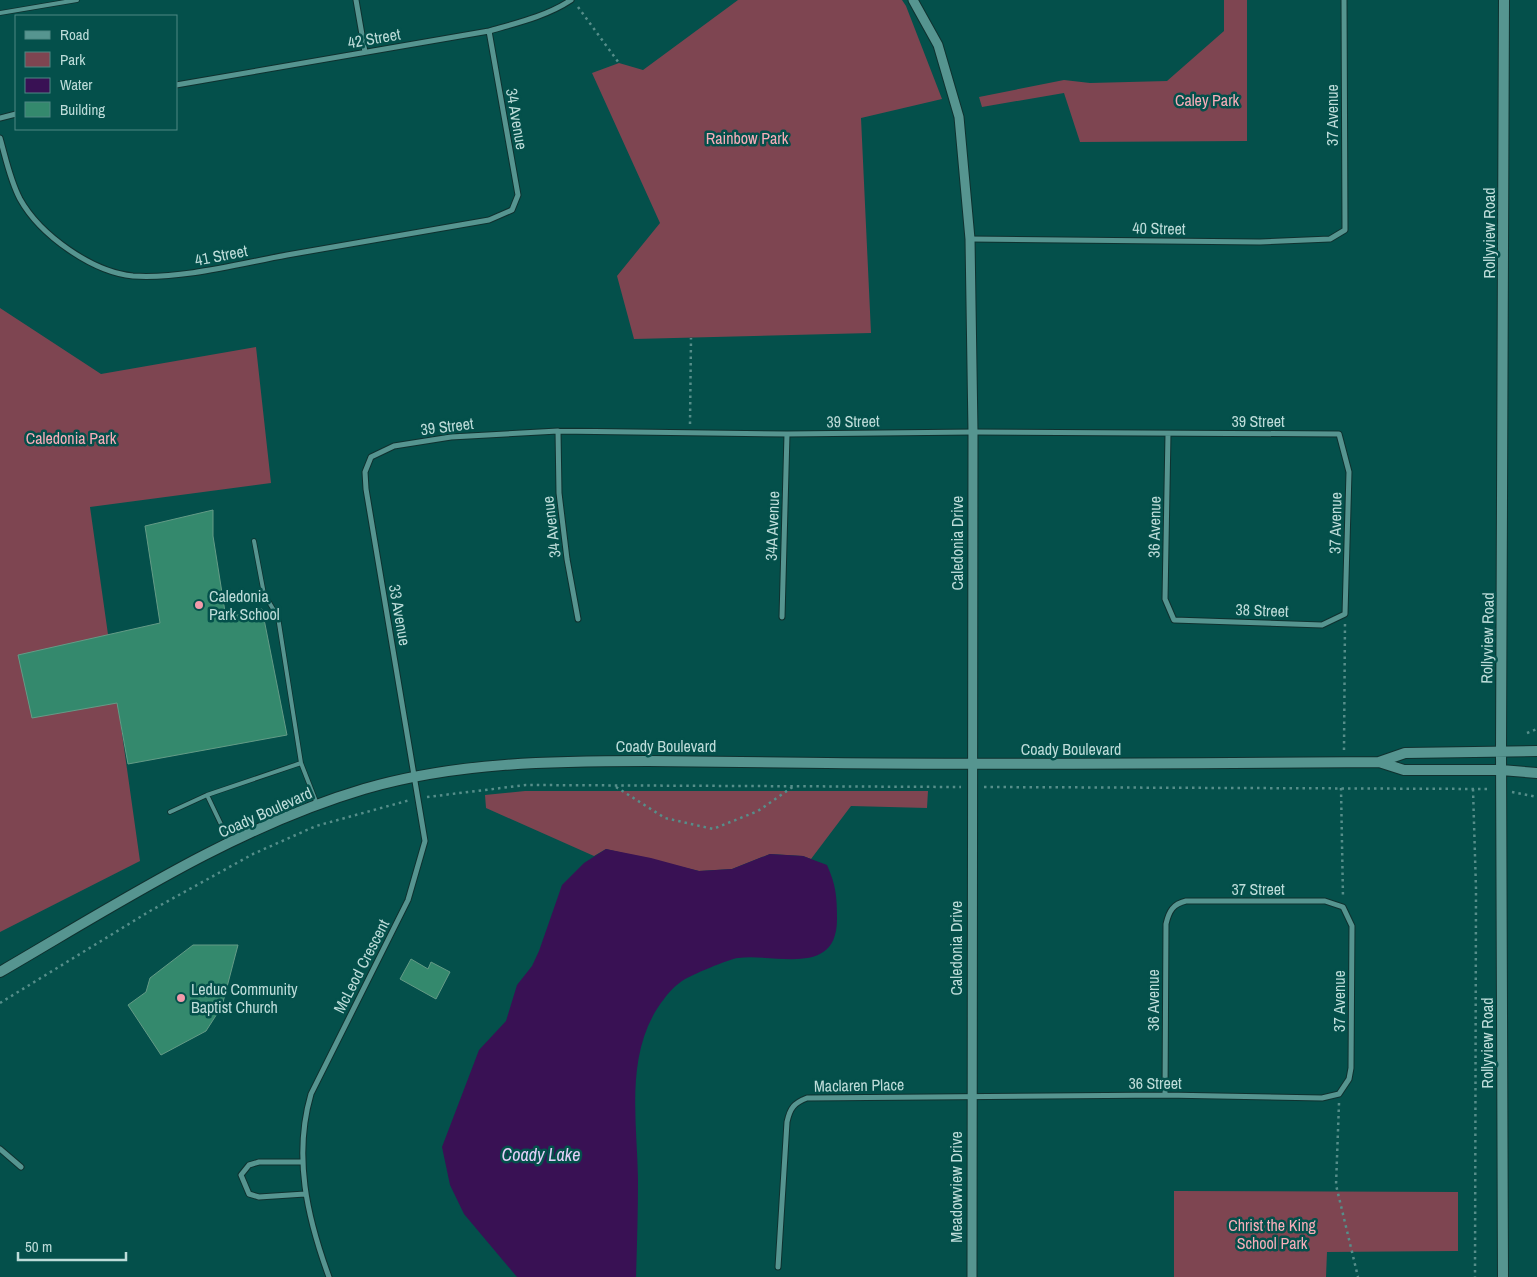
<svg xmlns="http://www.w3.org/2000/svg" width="1537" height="1277" viewBox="0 0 1537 1277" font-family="'Archivo Narrow',sans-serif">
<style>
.green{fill:#7e4551}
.water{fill:#391154}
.building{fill:#34896d;stroke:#649b86}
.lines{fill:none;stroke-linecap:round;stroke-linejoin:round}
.service-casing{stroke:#0f312f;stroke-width:5.5}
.minor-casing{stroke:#0f312f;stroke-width:7}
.tertiary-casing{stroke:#0f312f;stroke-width:11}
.secondary-casing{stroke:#0f312f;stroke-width:12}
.path{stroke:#568e8a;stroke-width:2.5;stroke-dasharray:2.5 4;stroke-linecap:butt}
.service{stroke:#569590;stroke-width:4}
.minor{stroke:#569590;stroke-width:5}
.tertiary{stroke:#569590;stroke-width:9}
.secondary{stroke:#569590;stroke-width:10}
.poi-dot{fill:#f39aaa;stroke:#04504b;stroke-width:2}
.labels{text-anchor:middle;stroke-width:5;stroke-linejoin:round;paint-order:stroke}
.street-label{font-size:16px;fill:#bddcd9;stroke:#04504b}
.park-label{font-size:16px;fill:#f7adb9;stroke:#04504b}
.poi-label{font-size:16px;fill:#bddcd9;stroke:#04504b;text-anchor:start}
.water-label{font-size:18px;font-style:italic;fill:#e4d0f8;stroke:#04504b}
</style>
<rect width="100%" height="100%" fill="#04504b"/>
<path class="green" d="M738,0H902L906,6L942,99L861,118L871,333L634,339L617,276L660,223L592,73L619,63L643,70Z
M1224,0H1247V141L1080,142L1064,93L982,107L979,97L1064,80L1090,83L1167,81L1224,31Z
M0,308L101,374L256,347L271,483L90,507L140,861L0,932Z
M525,791H928L927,808L851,806L811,859L803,856L770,854L732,869L699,871L606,849L594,856L486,808L485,795Z
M1174,1191L1458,1192V1251L1327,1252L1326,1277H1174Z"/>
<path class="water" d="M606,849L651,858L699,871L732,869L770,854L803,856L827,865C836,885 837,897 837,919C837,978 775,953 738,958C729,959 691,975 682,981C676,985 668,993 664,999C624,1050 637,1119 638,1179C638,1211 637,1244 636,1277H517L464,1214L450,1185L442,1147L479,1050L506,1021L517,985L532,966L539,951L562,885L584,863Z"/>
<path class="building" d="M213,510V536L226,618L262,609L287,735L128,764L117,703L32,718L18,655L160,623L145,526Z
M193,945H238L222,1006L206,1031L161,1055L128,1005L146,992L150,978Z
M411,959L428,969L431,962L450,972L436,999L400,979Z"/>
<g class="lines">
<g class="service-casing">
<path id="service" d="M0,13L77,0
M254,541L264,594L278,617L301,763
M170,812L207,795
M229,841L207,795L301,763L317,804"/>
</g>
<g class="minor-casing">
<path id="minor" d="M356,0L365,52
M176,85L489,31C517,23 547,16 571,0
M0,118L16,114
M0,138C6,159 10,180 20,199C40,235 92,272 133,276C183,279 238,264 287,255C355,243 422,231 489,220L512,210L518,195L489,31
M970,239L1260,242L1330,239L1345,230L1344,0
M558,431L559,493L567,559L578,619
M782,617L787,434
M0,1149L21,1167
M302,1162H259L249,1165L241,1175L249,1194L259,1197L305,1194
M778,1267L787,1122C790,1108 794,1103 807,1098L1165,1095L1322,1098L1339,1094L1349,1079L1351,1068L1352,926L1343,907L1325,901H1186C1173,904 1169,911 1166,924L1165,1095
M329,1277C307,1217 293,1156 311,1094L408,900L425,841L366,489L365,472L371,457L394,446L451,437L558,431L787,434L973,432L1339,434L1349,472L1345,614L1322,625L1174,620L1165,599L1168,434"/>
</g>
<g class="tertiary-casing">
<path id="tertiary" d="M913,0L938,45L959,117L970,239L973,432L972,1277"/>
</g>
<g class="secondary-casing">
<path id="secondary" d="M1379,762L1405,753L1537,751
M0,972C117,904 233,828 364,789C457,762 553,761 648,761C708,762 768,762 827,763C1011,765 1195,763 1379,762L1404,770H1501L1537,773
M1503,1277L1501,751L1504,0"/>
</g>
<path class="path" d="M578,7L619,63
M690,424L691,338
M1527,733L1537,729
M1344,750L1345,623
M616,787L665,818L713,829L758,811L794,786
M984,787L1489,789
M1341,788L1343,898
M1473,789L1476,889L1475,1277
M1512,792L1537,797
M427,797L526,785L961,787
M0,1003L150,911L253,854L316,826L410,800
M1339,1103L1336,1185L1358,1277"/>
<use href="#service" class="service"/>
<use href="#minor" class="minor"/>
<use href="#tertiary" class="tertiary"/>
<use href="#secondary" class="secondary"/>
</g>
<g class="poi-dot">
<circle cx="199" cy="605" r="5"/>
<circle cx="181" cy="998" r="5"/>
</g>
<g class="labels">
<g class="street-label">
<text transform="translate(374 38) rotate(-10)" y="6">42 Street</text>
<text transform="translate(1332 115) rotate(-90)" y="6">37 Avenue</text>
<text transform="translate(517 119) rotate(80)" y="6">34 Avenue</text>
<text transform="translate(1159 228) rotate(1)" y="6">40 Street</text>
<text transform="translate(1489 233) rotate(-90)" y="6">Rollyview Road</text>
<text transform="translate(221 255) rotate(-11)" y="6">41 Street</text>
<text transform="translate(853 421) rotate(-1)" y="6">39 Street</text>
<text x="1258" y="427">39 Street</text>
<text transform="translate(447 426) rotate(-7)" y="6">39 Street</text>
<text transform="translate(1335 523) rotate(-89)" y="6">37 Avenue</text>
<text transform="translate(772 526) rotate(-88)" y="6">34A Avenue</text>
<text transform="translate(551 527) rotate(-97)" y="6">34 Avenue</text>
<text transform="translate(1154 527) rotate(-89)" y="6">36 Avenue</text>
<text transform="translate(957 543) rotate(-90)" y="6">Caledonia Drive</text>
<text transform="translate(1262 610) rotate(2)" y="6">38 Street</text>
<text transform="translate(400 615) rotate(80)" y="6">33 Avenue</text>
<text transform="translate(1487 638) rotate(-89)" y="6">Rollyview Road</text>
<text x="666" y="752">Coady Boulevard</text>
<text x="1071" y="755">Coady Boulevard</text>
<text transform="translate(265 812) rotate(-24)" y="6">Coady Boulevard</text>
<text x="1258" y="895">37 Street</text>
<text transform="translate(956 948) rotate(-90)" y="6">Caledonia Drive</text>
<text transform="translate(361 966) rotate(-63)" y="6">McLeod Crescent</text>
<text transform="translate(1153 1000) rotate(-90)" y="6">36 Avenue</text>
<text transform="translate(1339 1001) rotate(-90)" y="6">37 Avenue</text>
<text transform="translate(1487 1043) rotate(-90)" y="6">Rollyview Road</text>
<text x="1155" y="1089">36 Street</text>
<text transform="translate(859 1085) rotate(-1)" y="6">Maclaren Place</text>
<text transform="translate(956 1187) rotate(-90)" y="6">Meadowview Drive</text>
</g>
<g class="park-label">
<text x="1207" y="106">Caley Park</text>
<text x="747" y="144">Rainbow Park</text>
<text x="71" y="444">Caledonia Park</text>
<text x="1272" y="1231">Christ the King<tspan x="1272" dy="18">School Park</tspan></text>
</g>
<g class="poi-label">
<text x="209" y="602">Caledonia<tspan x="209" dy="18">Park School</tspan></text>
<text x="191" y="995">Leduc Community<tspan x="191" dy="18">Baptist Church</tspan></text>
</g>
<g class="water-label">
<text x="541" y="1161">Coady Lake</text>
</g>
</g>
<rect x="15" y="15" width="162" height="115" fill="#04504b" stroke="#4e8884"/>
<rect x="25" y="31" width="25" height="8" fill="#569590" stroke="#4e8884"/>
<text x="60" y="40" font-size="15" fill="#bddcd9">Road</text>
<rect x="25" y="52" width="25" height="15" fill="#7e4551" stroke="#4e8884"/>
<text x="60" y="65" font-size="15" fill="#bddcd9">Park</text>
<rect x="25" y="78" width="25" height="15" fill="#391154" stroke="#4e8884"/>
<text x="60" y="90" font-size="15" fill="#bddcd9">Water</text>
<rect x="25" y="102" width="25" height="15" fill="#34896d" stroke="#4e8884"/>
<text x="60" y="115" font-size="15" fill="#bddcd9">Building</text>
<path d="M18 1252v8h108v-8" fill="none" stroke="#bddcd9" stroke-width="2.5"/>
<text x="25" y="1252" font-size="15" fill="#bddcd9" stroke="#04504b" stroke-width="4" paint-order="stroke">50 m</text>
</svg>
